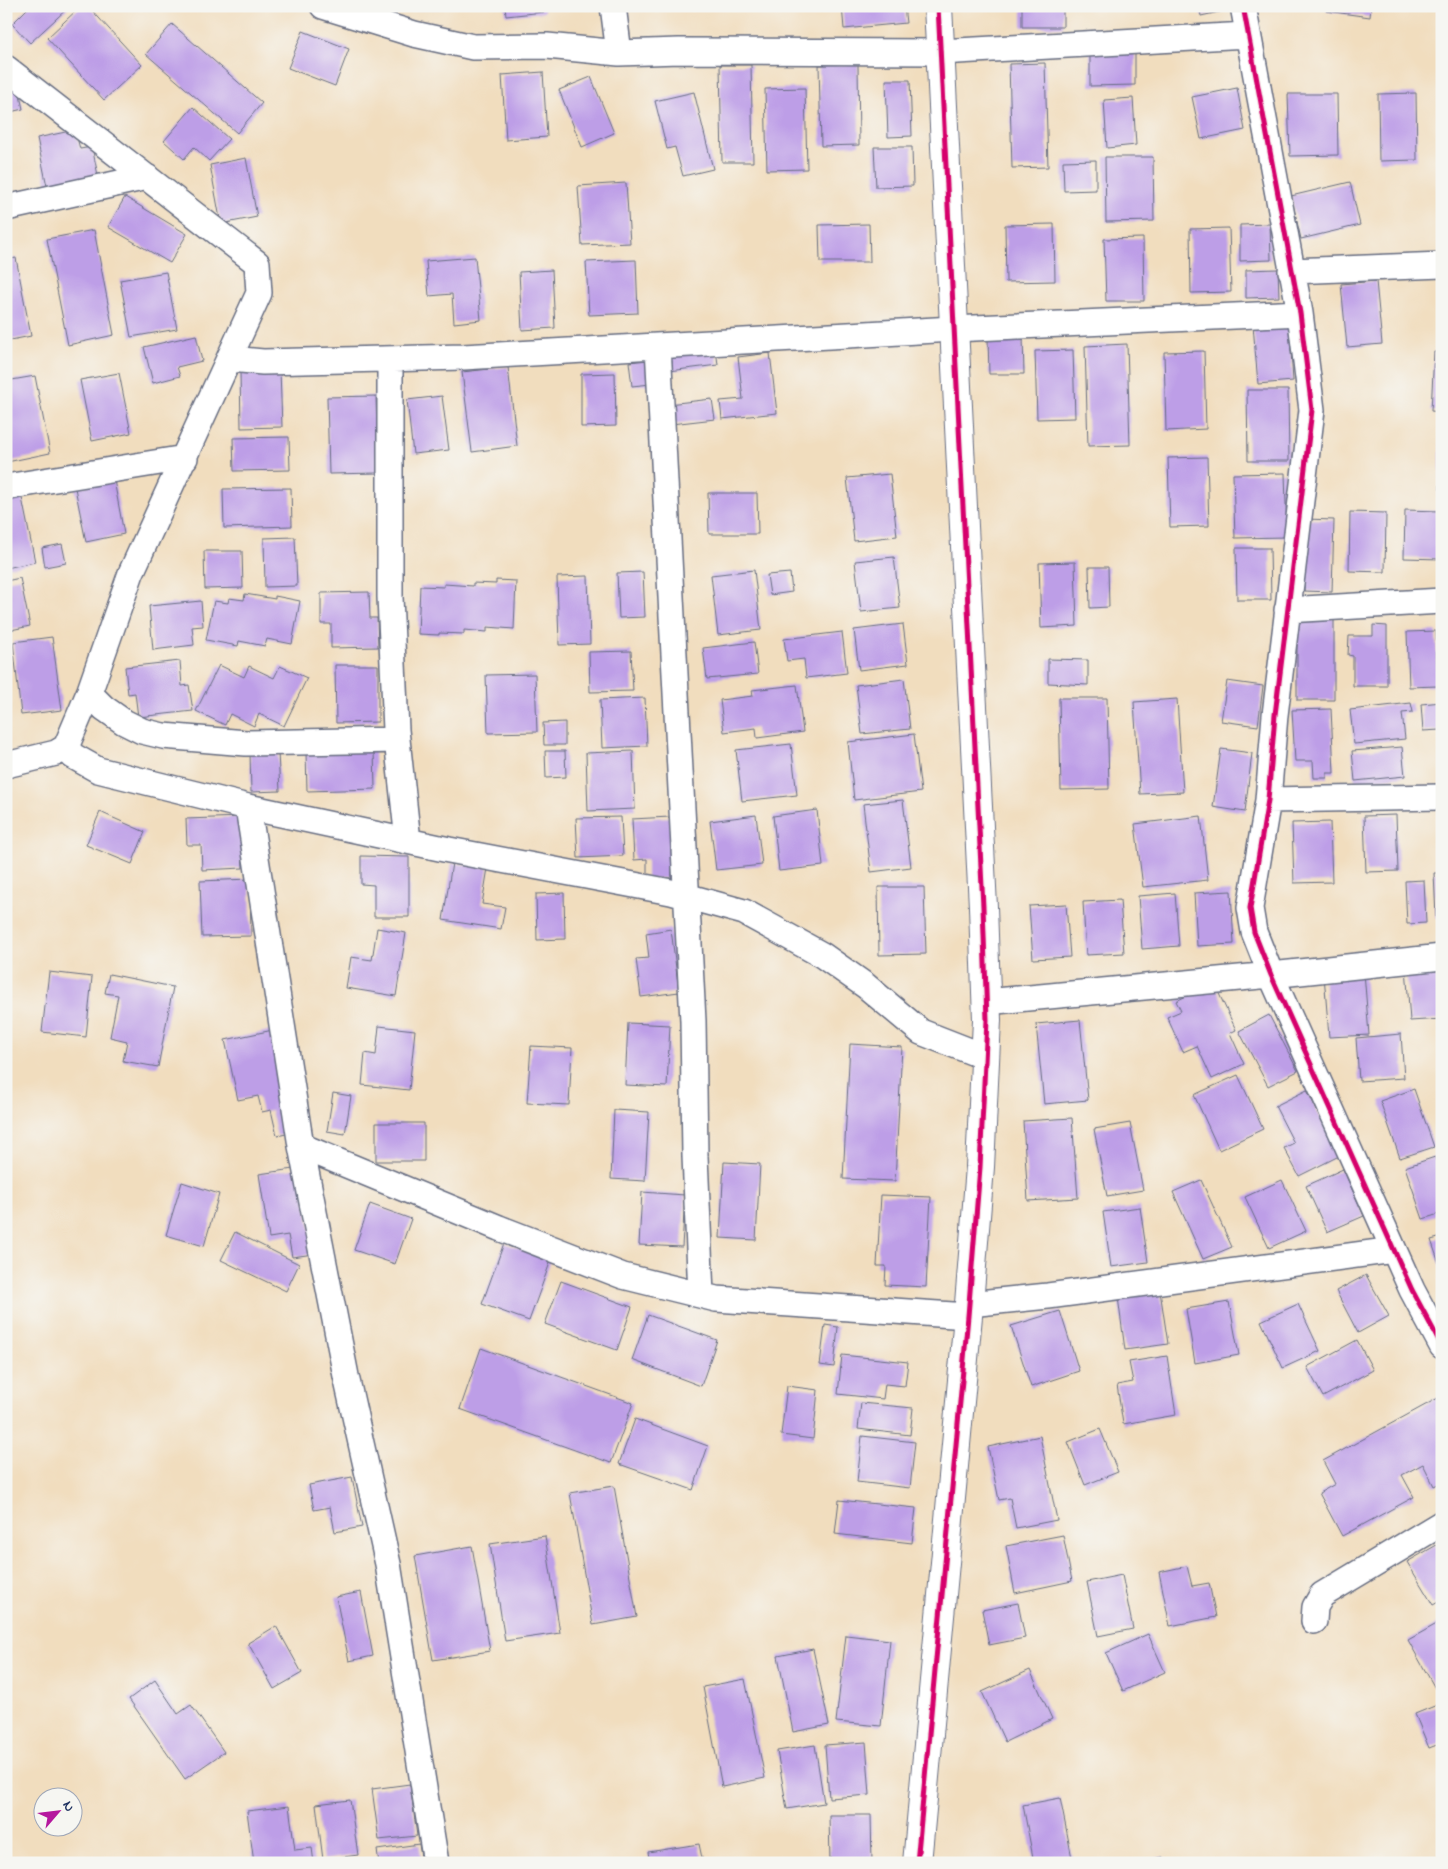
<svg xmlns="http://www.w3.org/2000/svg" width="1448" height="1869" viewBox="0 0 1448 1869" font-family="'Indie Flower',sans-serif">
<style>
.building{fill:#bd9ee7}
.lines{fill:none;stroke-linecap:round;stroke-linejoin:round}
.minor-casing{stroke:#666c80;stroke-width:28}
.tertiary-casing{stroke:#666c80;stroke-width:30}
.minor{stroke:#fff;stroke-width:25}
.tertiary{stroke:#fff;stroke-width:28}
.cycleway-casing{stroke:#f6f6f2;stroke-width:8}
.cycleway{stroke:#d6006c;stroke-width:5}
</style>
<rect width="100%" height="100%" fill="#f6f6f2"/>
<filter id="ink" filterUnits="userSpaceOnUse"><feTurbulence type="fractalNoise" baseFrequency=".02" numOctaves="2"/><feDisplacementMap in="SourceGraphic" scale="10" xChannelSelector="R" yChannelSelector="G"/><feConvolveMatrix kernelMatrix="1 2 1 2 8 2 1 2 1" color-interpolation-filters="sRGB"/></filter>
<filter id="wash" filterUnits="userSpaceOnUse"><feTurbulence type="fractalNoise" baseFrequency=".0096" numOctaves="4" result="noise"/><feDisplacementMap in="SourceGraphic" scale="20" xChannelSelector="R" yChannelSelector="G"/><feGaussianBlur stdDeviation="1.12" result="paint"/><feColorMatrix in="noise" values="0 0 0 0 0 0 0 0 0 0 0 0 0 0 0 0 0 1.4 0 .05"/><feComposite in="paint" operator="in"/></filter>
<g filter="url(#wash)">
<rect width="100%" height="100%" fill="#f1ddbe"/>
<g id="blocks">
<path class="building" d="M28,6H70L30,43L12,24L29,7Z
M81,6H88L142,65L104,100L47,38Z
M418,6H443V8L418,10Z
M505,6H544V12L506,16Z
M842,6H904L906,23L844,29Z
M1022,6H1063V27H1022Z
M1199,6H1236L1237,8L1201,16Z
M1327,6H1371L1370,17L1326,11Z
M172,24L262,103L237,133L146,54Z
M303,31L349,49L335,86L288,68Z
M1135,51V85L1090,86V52Z
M1045,63L1048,167L1012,168L1009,64Z
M858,64L859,145L821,146L819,65Z
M720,65H751L753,162H722Z
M543,72L547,137L506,140L502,75Z
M591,77L614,133L582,147L559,90Z
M886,80H910L912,136L888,137Z
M17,82L23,109L6,113V84Z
M805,88L807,169L767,170L765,89Z
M1237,88L1245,130L1201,139L1192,97Z
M694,92L713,169L683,176L675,147L667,149L655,101Z
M1416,93L1417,160L1379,161L1378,94Z
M1288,94H1337L1338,155L1290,156Z
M1133,98L1136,145L1107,148L1104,100Z
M193,107L229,139L209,161L194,147L184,159L164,141Z
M75,130L80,149L92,147L99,180L48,191L37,138Z
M874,147H912L913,186L876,187Z
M1105,157H1153L1154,221L1106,222Z
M246,158L257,217L221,224L210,165Z
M1096,160V190L1064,191L1063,161Z
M1350,182L1360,225L1301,239L1291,196Z
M626,183L630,243L582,245L578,186Z
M125,197L187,234L170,263L108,227Z
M869,224L870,262H820L819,225Z
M1054,224L1055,281L1006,282L1005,225Z
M1270,224L1271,260L1240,261V225Z
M1229,228L1231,292L1191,293L1190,229Z
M94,230L114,335L68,345L47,239Z
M1143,238L1144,301H1106L1104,239Z
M475,257L481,320L454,323L452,294L429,296L426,261Z
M16,258L31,336L6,341V260Z
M636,260L638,313L589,315L586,262Z
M1278,269L1279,297L1246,298V270Z
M552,270L555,328L522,330L519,272Z
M166,272L177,329L131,337L120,280Z
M1376,281L1382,344L1347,347L1341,284Z
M1289,322L1293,381L1258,384L1253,325Z
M196,335L202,361L177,367L180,376L153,383L144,347Z
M1023,337L1024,374H989L988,338Z
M1127,344L1130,445L1088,446L1085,346Z
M716,349L718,365L669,371L667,355Z
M1073,350L1075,418L1037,419L1035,351Z
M1204,351L1206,429L1166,431L1164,352Z
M1434,352H1442V412L1431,411Z
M770,353L777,413L722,419L720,401L743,399L738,357Z
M648,360L651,384L632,386L629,362Z
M508,367L517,446L472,452L462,372Z
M280,370L282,427L241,428L240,371Z
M119,373L131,433L92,441L80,380Z
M615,373L616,426L581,427V374Z
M35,376L50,453L7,462L6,381Z
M1247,390H1288L1289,461H1248Z
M376,396L378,473L329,474L327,397Z
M442,396L449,450L413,454L407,400Z
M712,399L715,419L671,424L668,404Z
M1440,431H1442V490H1440Z
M289,437L290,470L234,471L233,438Z
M1207,457L1209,526L1170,527L1168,458Z
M1285,473L1287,537L1235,538L1233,474Z
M890,474L897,536L854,541L847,478Z
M114,480L124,534L86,542L75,488Z
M291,488L292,526L224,528L223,489Z
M708,493H757L758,534H709Z
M22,498L35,562L6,568V502Z
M1405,510L1440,511V559L1404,558Z
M1350,512L1386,513L1385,572L1349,571Z
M1305,519L1334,520L1332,592L1304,591Z
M295,537L297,586L265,587L264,538Z
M62,544L66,563L45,567L42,548Z
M1236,548H1270L1271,600H1237Z
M204,551H242L243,588L205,589Z
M894,557L900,608L861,612L855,561Z
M1075,562L1077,626L1041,628L1039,563Z
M1089,567H1108L1109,607L1090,608Z
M754,570L761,630L718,635L711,575Z
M643,572L645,617L619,618L617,573Z
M790,573L792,592L770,595L767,575Z
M588,576L590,644L559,645L557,577Z
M20,578L30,626L6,631V581Z
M496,580L516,581L514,629L487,627V632L464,630V634L439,633V635L418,634L420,586L444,587V584L473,586V583L496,584Z
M369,592L370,618H377L378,647L331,648V624H321V593Z
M245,594L275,599V596L300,601L292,644L267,639L265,646L239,641L238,646L206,640L214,601L228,603L229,598L244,600Z
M201,601L203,626L192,627L194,645L153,650L149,606Z
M1297,618H1334V700H1297Z
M903,624L908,664L859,670L854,630Z
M1373,625L1387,626V686H1353V656L1348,655L1349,636H1373Z
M1436,631L1438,686L1409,687L1407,632Z
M842,632L847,673L806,678L804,659L787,661L784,639Z
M52,637L62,710L21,715L13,642Z
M754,642L758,674L707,679L703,648Z
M631,651L633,691L590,692L589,652Z
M1048,659L1088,660V685L1048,683Z
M180,661L182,686L189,685L193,711L138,717L135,693L128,694L125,667Z
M219,665L244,677L249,666L274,678L280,666L307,678L284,726L259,714L254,726L230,714L225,725L196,711Z
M335,665H378V722L336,723Z
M535,674L537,732L488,733L486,675Z
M904,679L910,729L862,734L856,685Z
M1227,681L1263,686L1258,726L1221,721Z
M797,685L803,732L757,738L756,728L724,732L720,700L753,696L752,690Z
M645,698L647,746L602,748L600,700Z
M1059,698H1107L1109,789L1061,790Z
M1177,699L1183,792L1140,794L1134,702Z
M1442,702V737H1440V730L1423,731L1421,704Z
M1411,703L1413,712L1402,713L1405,739L1354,744L1350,710Z
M1331,709L1334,773H1327V778H1314L1313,761H1295L1292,710Z
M565,722V745H544L543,723Z
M914,734L921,792L854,800L848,742Z
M791,744L797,795L742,801L736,750Z
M1402,747L1405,776L1355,781L1352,751Z
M1221,749L1252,753L1245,812L1213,807Z
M374,750L375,789L307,791L306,752Z
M545,751H565L566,777L546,778Z
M633,751L635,809L588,811L586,753Z
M278,752L280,791L251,792L250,753Z
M903,800L911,867L871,872L863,804Z
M817,810L823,866L779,871L773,816Z
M100,812L145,832L132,864L86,845Z
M756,815L762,865L716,870L710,821Z
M1396,815L1398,871L1366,872L1364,816Z
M1201,816L1208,880L1143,887L1135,824Z
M241,817L243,868L202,870L201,845H187L186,819Z
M621,817L623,856L578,858L576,818Z
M670,817L672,878L647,879V859L634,860L632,819Z
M1330,822L1332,882L1294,883L1292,823Z
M361,856L409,857V917H374V885L361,884Z
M452,863L488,868L482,904L505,907L501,929L443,920Z
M1434,873H1442V918H1436Z
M250,879L251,936L202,937L200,881Z
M1424,880L1426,923L1407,924L1405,881Z
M878,887H924L926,954L879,955Z
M1231,891L1234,944L1197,946L1194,893Z
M564,893L565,939L537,940L536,894Z
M1175,893L1179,946L1142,949L1138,896Z
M1120,900L1124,953L1086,955L1083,902Z
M1066,904L1070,957L1033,959L1029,906Z
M377,928L406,933L396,996L346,988L351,957L372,960Z
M671,929L679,992L641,997L636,959L649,958L646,933Z
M1438,965L1442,1019L1410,1021L1406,967Z
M49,972L92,977L86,1037L42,1032Z
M1364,972L1369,1035L1329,1037L1324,975Z
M109,974L173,987L158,1067L123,1061L127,1041L110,1037L118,995L105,993Z
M1214,983L1236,1030L1230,1033L1244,1064L1212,1079L1197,1046L1183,1052L1167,1017L1181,1011L1176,1001Z
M1269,1015L1298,1071L1268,1086L1239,1031Z
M1080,1020L1088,1100L1044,1104L1036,1024Z
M628,1023L670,1025L667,1087L625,1085Z
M379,1026L415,1030L409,1090L362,1085L365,1053L376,1055Z
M273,1030L295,1132L277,1136L271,1110L262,1112L258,1096L238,1100L225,1040Z
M1401,1034L1404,1078L1359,1081L1356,1038Z
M850,1044L902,1047L895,1181L843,1179Z
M531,1046L572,1048L569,1105L527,1103Z
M1238,1075L1263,1129L1219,1150L1194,1095Z
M1414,1089L1434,1147L1400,1158L1380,1101Z
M1307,1090L1339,1156L1299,1176L1284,1148L1294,1143L1275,1106Z
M333,1093L351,1096L345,1134L327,1131Z
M614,1110L649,1112L645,1181L611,1179Z
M1072,1118L1078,1198L1028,1201L1023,1121Z
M376,1123H424V1161H376Z
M1130,1123L1143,1190L1107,1196L1094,1129Z
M1435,1157L1442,1177V1213L1423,1219L1405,1167Z
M724,1162L760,1164L756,1240L720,1238Z
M300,1168L314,1254L292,1257L288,1235L269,1238L259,1174Z
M1343,1169L1364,1216L1327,1232L1306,1186Z
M1201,1180L1232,1247L1203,1259L1173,1192Z
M1282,1180L1306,1231L1269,1248L1245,1197Z
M182,1182L219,1194L204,1246L166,1235Z
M642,1192L685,1195L682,1247L639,1245Z
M881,1195L931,1197L926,1287L885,1285L886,1266H877Z
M370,1204L411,1219L395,1264L354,1250Z
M1140,1207L1148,1262L1111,1267L1103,1212Z
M235,1232L299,1264L286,1291L221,1260Z
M1442,1237V1269H1441L1431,1240Z
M504,1243L551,1260L529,1321L482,1304Z
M1366,1275L1389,1316L1358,1333L1336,1291Z
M561,1281L632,1307L617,1350L545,1324Z
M1160,1291L1168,1344L1125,1350L1118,1297Z
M1229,1302L1239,1355L1195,1363L1186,1309Z
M1298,1304L1320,1351L1283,1368L1261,1321Z
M1060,1311L1079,1371L1031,1387L1011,1326Z
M648,1315L717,1340L701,1386L632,1360Z
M825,1325L838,1327L834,1367L820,1365Z
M1357,1340L1373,1370L1323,1397L1307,1367Z
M481,1348L633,1403L611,1463L460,1409Z
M842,1355L908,1362L905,1386L885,1384L883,1399L838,1394Z
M1167,1356L1176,1415L1123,1424L1117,1385L1133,1382L1129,1362Z
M787,1386L818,1390L813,1439L781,1435Z
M1440,1397L1442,1482L1434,1486L1423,1464L1402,1475L1414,1497L1342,1536L1319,1493L1335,1484L1323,1461Z
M861,1403L913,1408L910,1435L858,1429Z
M635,1419L708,1446L693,1490L619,1464Z
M1100,1429L1118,1472L1085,1485L1068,1442Z
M862,1436L915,1442L910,1488L857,1482Z
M1040,1436L1057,1520L1016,1528L1010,1498L999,1500L988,1447Z
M352,1477L362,1527L335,1532L330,1507L314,1510L309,1485Z
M614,1486L637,1617L593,1625L570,1493Z
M839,1500L916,1508L912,1543L835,1534Z
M1063,1535L1072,1581L1015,1593L1006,1546Z
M545,1536L560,1633L505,1641L490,1544Z
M1442,1542V1600L1433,1605L1407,1562Z
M472,1546L490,1651L433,1660L415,1556Z
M1187,1566L1192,1586L1209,1583L1216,1617L1170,1626L1159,1572Z
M1122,1575L1133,1629L1098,1636L1087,1582Z
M361,1592L373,1656L349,1661L336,1597Z
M1018,1603L1025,1638L989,1645L982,1610Z
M1442,1621V1686L1436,1690L1408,1640Z
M276,1626L302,1673L274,1689L248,1643Z
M1148,1634L1165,1672L1123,1691L1106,1653Z
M846,1635L890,1640L881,1726L836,1722Z
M813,1649L829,1725L793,1732L778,1656Z
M1030,1670L1052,1719L1005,1742L982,1692Z
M745,1679L765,1778L722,1787L703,1687Z
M155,1680L178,1714L191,1705L224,1752L185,1779L129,1699Z
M1442,1703V1743L1429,1748L1415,1714Z
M866,1742L870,1795L829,1798L825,1745Z
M815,1745L824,1803L787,1809L777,1751Z
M410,1784L417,1836L379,1840L372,1789Z
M1060,1798L1073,1863H1034L1023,1805Z
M350,1800L358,1855L323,1860L316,1804Z
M289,1806L295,1850L312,1848L314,1863H254L247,1811Z
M829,1815H871L872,1863H830Z
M419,1844L422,1863H379L377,1850Z
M699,1844L703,1863H650L648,1852Z
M1163,1857L1164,1863H1137V1862Z"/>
</g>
</g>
<g filter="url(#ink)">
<use href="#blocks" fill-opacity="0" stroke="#666c80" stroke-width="1"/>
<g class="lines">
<g class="minor-casing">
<path id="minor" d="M323,6L414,34L473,47L547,46L619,53L679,51L940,52L1247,35
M613,6L619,53
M1243,6L1300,313L1312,410L1275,715L1268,800L1250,908L1254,932L1271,975L1394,1250L1412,1290L1442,1346
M6,68L257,263L259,293L131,573L89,693L66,747L56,753L6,765
M6,208L147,177
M1291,271L1442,265
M658,346L693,1021L695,1156L701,1295
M230,359L263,362L463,357L953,329L1300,313
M390,359V597L396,730L408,841
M6,487L185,458
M1287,610L1442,601
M89,693L104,708L124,722L142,731L163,736L246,743L397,740
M66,747L73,756L98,770L248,807L449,850L671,892L744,912L822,955L866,986L921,1032L985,1057
M1268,800L1442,797
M248,807L301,1146L346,1376L388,1564L436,1863
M986,1002L1271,975L1442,957
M301,1146L499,1228L623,1276L716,1299L968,1316
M969,1304L1048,1296L1394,1250
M1314,1621L1315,1607L1322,1595L1442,1523"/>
</g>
<g class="tertiary-casing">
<path id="tertiary" d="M917,1863L968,1316L980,1167L987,1020L983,907L938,6"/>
</g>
<use href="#minor" class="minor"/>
<use href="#tertiary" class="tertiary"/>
<g class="cycleway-casing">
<path id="cycleway" d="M1243,6L1300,313L1312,410L1275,715L1268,800L1250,908L1254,932L1271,975L1394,1250L1412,1290L1442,1346
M917,1863L968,1316L980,1167L987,1020L983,907L938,6"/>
</g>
<use href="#cycleway" class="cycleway"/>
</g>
</g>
<rect width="1448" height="1869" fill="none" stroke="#f6f6f2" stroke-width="25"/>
<g transform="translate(58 1812) rotate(62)"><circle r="24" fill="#f6f6f2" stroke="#9ea6b7"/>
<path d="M0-4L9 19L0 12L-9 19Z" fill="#b5179e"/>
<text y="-8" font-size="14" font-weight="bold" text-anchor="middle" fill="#1b2f5e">N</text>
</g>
</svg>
